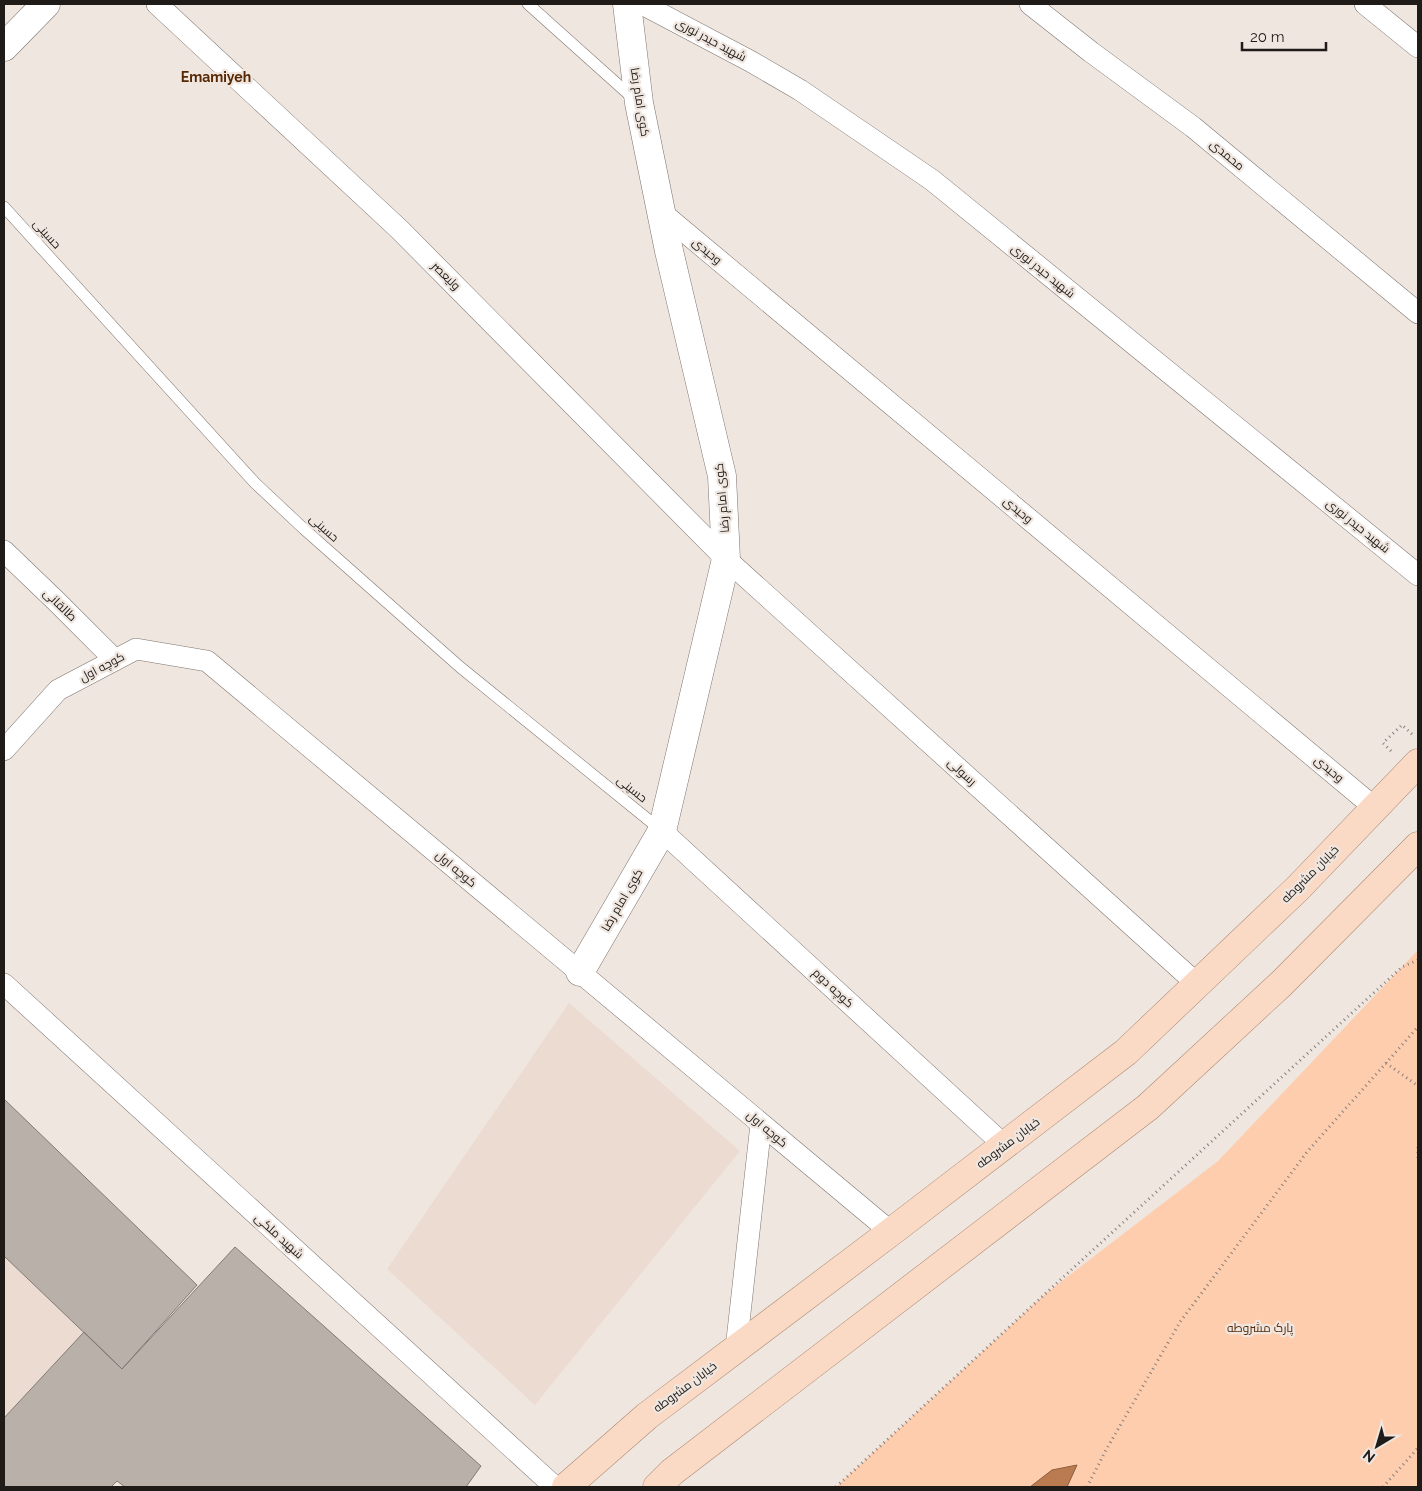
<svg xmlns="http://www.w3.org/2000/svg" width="1422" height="1491" viewBox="0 0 1422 1491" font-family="Raleway,Cairo,sans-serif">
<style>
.built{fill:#ecdbd0}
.green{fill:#fecdae}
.water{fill:#ba7b50;stroke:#8b5e3f}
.building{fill:#b9b0aa;stroke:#827a74}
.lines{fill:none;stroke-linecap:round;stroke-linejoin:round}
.lane-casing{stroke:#7d746f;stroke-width:12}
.street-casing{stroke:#7d746f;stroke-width:22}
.secondary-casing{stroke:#7d746f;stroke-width:29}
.primary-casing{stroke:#aa8770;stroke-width:29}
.path{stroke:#867f7b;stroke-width:3;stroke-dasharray:1 4;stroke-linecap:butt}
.lane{stroke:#fff;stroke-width:11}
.street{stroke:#fff;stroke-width:21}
.secondary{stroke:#fff;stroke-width:28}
.primary{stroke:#fadac5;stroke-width:28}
.labels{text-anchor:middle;stroke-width:4.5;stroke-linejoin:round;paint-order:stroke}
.street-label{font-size:12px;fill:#1e1b18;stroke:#f0e6e0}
.park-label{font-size:12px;fill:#562b0a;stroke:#f0e6e0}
.neighbourhood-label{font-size:14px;font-weight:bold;fill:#552803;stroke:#f0e6e0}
</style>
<rect width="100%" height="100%" fill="#f0e6e0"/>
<path class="built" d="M569,1003L740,1151L535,1405L387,1269Z
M4,1256L84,1332L4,1418Z"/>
<path class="green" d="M1418,950V1487H836L1045,1294L1218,1161Z"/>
<path class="water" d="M1077,1465L1067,1487H1030L1052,1470Z"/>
<path class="building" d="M4,1099L197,1285L122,1369L4,1256Z
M235,1247L481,1466L466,1487H125L117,1481L111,1487H4V1418L84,1332L122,1369Z"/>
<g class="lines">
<g class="lane-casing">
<path id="lane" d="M528,4L634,99
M4,207L255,483L304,529L460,667L661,830"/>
</g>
<g class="street-casing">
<path id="street" d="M157,4L399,229L726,559L1197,984
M642,4L750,61L800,90L932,180L1418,575
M1030,4L1091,52L1193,127L1418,313
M1365,4L1418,47
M661,212L1375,808
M4,551L56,601L115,660
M4,750L58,690L136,649L207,661L891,1232
M662,831L1005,1146
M4,984L555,1487
M736,1349L761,1124"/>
</g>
<g class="secondary-casing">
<path id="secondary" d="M4,47L46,4
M580,972L662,831L726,559L722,476L669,251L639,103L627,4"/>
</g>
<g class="primary-casing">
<path id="primary" d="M566,1487L647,1416L891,1232L1126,1052L1298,888L1418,763
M657,1487L672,1472L1148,1107L1282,983L1418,846"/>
</g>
<path class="path" d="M1391,751L1383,743L1402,725L1414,736
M1386,1063L1418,1086
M1418,1147V1161
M836,1487L1045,1294L1402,967L1418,960
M1087,1487L1106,1450L1180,1322L1307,1152L1418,1027
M1383,1487L1418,1448"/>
<use href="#lane" class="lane"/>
<use href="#street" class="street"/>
<use href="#secondary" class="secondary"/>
<use href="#primary" class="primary"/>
</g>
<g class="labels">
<g class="street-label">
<text transform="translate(711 40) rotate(28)" y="4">شهید حیدر نوری</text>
<text transform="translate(640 102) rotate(81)" y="4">کوی امام رضا</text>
<text transform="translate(1227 155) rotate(40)" y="4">محمدی</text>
<text transform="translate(47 234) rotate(48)" y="4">حسینی</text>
<text transform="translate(707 251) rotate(40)" y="4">وحیدی</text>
<text transform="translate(1043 271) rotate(39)" y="4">شهید حیدر نوری</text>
<text transform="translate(446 276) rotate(45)" y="4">ولیعصر</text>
<text transform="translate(722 498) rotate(-95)" y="4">کوی امام رضا</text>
<text transform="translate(1018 510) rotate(40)" y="4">وحیدی</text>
<text transform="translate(1358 526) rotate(39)" y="4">شهید حیدر نوری</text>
<text transform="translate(324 528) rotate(42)" y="4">حسینی</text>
<text transform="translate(60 605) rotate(44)" y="4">طالقانی</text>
<text transform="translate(102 667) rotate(-28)" y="4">کوچه اول</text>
<text transform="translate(1329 769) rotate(40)" y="4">وحیدی</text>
<text transform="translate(962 772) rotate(42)" y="4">رسولی</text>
<text transform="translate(632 789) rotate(39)" y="4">حسینی</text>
<text transform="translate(456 869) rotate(40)" y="4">کوچه اول</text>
<text transform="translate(1310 874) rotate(-45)" y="4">خیابان مشروطه</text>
<text transform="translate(622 900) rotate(-60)" y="4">کوی امام رضا</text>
<text transform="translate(833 988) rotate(43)" y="4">کوچه دوم</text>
<text transform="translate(767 1129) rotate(40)" y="4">کوچه اول</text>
<text transform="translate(1008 1143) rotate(-37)" y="4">خیابان مشروطه</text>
<text transform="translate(279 1236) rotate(42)" y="4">شهید ملکی</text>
<text transform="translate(685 1387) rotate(-37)" y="4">خیابان مشروطه</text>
</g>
<g class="park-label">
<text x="1260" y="1332">پارک مشروطه</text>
</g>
<g class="neighbourhood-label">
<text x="216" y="82">Emamiyeh</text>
</g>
</g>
<rect width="1422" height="1491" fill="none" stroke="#1e1b18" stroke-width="10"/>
<g transform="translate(1377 1446) rotate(218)" stroke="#f0e6e0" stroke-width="4" paint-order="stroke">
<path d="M0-4L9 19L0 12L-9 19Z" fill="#1e1b18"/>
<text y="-8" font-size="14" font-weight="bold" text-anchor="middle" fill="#1e1b18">N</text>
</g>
<path d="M1242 42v8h84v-8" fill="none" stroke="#1e1b18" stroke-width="2.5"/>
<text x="1250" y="42" font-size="15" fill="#1e1b18" stroke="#f0e6e0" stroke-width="4" paint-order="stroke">20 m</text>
</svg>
